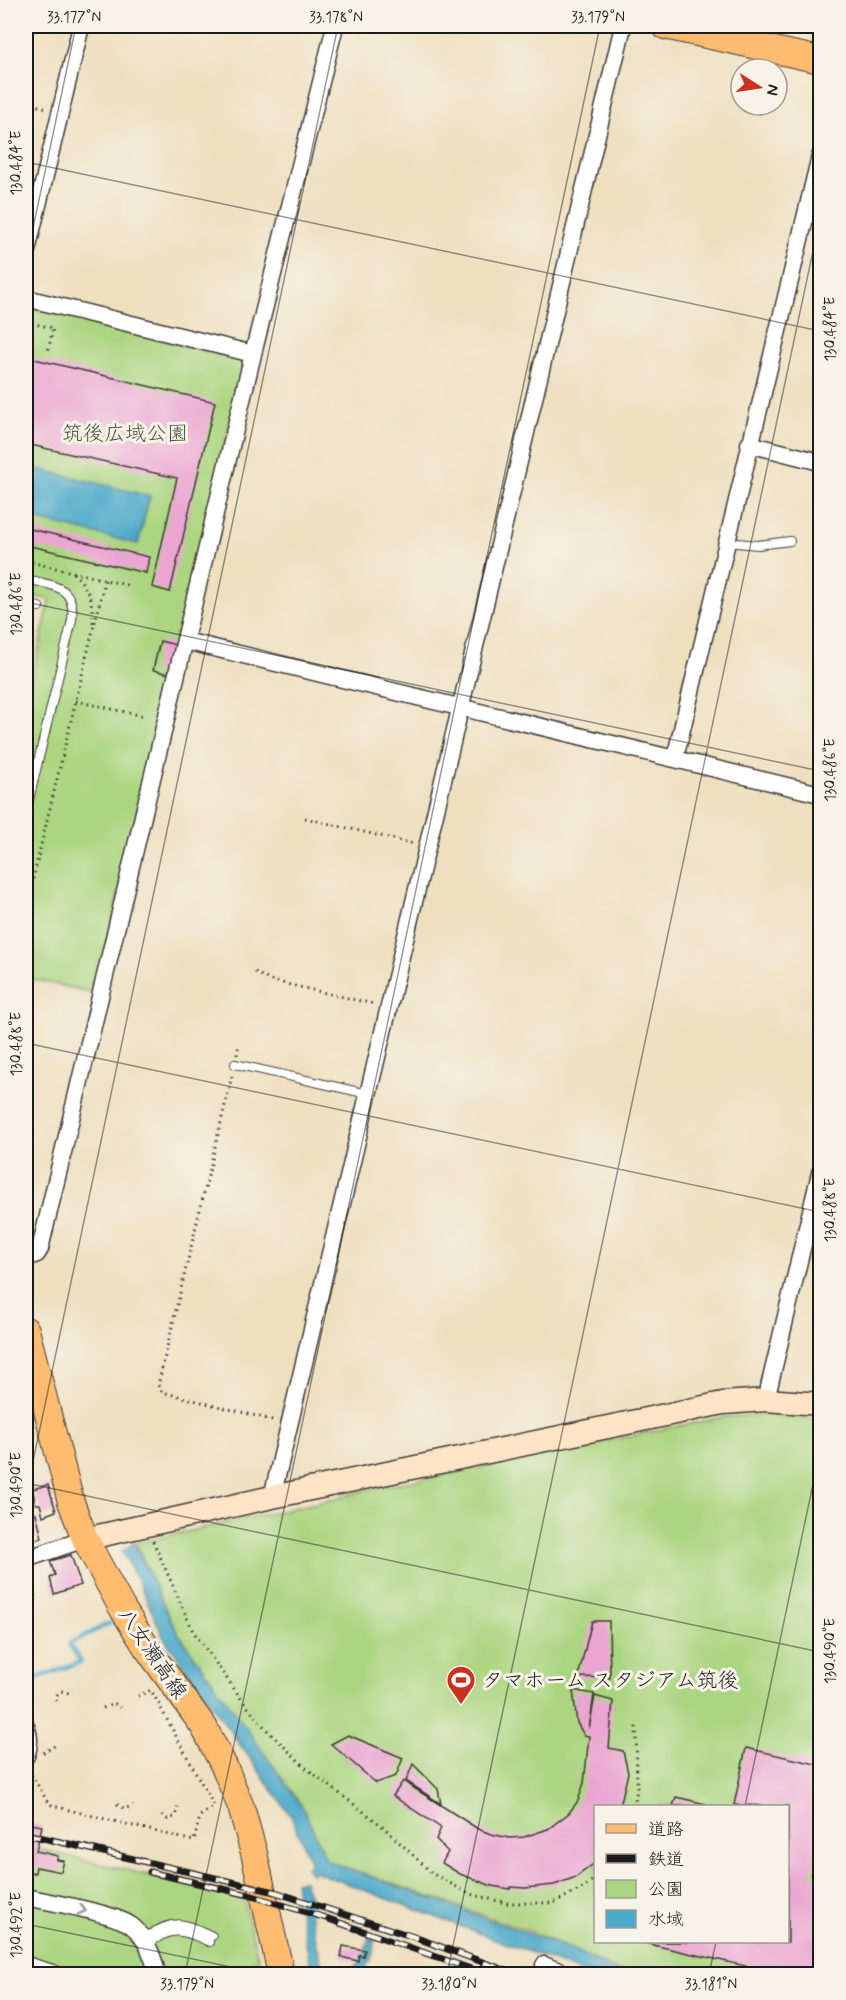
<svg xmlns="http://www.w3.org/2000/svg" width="846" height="2000" viewBox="0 0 846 2000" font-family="Mynerve,'Klee One',sans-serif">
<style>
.green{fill:#abd580;stroke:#64784e;stroke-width:1.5;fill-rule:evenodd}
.water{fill:#4ba9ca;stroke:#346273;stroke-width:1.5}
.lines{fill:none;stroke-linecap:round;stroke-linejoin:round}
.stream{stroke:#4ba9ca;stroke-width:4.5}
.building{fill:#eaa5d1}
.lane-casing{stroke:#3c3934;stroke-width:10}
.street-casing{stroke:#3c3934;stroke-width:19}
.secondary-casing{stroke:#3c3934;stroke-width:25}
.primary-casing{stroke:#3c3934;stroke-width:28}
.path{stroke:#3c3934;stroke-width:3;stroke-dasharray:1.5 4.5;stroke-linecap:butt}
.lane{stroke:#fff;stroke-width:8}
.street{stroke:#fff;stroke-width:16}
.secondary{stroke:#fee4c6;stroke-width:22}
.primary{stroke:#fdbc70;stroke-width:26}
.rail-casing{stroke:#1c1c1c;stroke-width:7}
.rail{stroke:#f7f3e8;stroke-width:4.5;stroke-dasharray:14;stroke-linecap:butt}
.oneway{stroke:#999}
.ticks{fill:none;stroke:#1c1c1c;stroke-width:1.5;stroke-opacity:0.45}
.labels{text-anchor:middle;stroke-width:6;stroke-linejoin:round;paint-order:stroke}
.park-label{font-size:21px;fill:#47543a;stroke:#f7f3e8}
.street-label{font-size:21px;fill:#1c1c1c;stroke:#f7f3e8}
.poi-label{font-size:21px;fill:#1c1c1c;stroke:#f7f3e8;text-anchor:start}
.neatline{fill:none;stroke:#1c1c1c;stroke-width:2}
.ticks-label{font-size:15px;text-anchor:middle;fill:#1c1c1c}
</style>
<rect width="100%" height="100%" fill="#f7f3e8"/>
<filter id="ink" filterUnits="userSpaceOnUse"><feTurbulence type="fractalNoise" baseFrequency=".0167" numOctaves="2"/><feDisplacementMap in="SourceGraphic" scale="12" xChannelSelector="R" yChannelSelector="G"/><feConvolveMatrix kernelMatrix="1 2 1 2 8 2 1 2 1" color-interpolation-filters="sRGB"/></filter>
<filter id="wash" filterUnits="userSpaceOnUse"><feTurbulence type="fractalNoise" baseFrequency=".008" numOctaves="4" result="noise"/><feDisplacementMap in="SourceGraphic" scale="24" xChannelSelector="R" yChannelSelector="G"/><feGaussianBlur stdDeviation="1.35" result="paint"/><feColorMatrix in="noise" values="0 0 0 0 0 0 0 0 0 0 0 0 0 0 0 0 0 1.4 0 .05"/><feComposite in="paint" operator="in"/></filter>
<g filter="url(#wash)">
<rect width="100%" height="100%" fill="#eedfbf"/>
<path class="green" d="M26,306L240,359L244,366L180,632L175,634L178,645L95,993L26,978V704L50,600L26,594Z
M766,1415L820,1419V1974H627L532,1932L324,1860L173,1626L136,1543L339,1498L365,1490L480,1468L668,1428L725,1417ZM596,1806H788V1942H596Z
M26,1846L243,1898L262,1974H26Z"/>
<path class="water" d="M35,468L150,496L138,544L26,517V505Z
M134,1543L176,1630L302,1806L327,1861L571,1949L621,1974H585L548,1959L324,1875L316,1871L312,1874L306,1867L311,1863L291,1816L164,1638L137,1579L122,1552Z
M304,1881L310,1897L311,1919L323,1971L334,1974H312C307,1944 299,1913 295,1882Z
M369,1938L375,1940C375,1954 369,1966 358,1974H337C361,1968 362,1961 369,1938Z"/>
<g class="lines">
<path class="stream" d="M26,1682L81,1662L69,1644L110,1623"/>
</g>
<g id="blocks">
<path class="building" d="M26,357L215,402L170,592L152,587L177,478L26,444Z
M26,528L149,557L146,573L26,545Z
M160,641L176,645L169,674L153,670Z
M48,1485L56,1511L43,1516L40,1504H36L32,1489Z
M36,1513L42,1538L26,1542V1515Z
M71,1555L81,1585L54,1594L50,1578L55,1575L50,1561Z
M31,1568L35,1582L31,1585L35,1596L29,1599L31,1605L26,1607V1570Z
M592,1621H609L610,1678L578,1677Z
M573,1690L594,1694L589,1729L595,1696L613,1701L609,1748L623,1751L628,1773L620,1806H596V1862L576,1877L554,1885L525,1888L510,1887V1889L492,1886L460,1874L442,1863L448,1852L436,1839L441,1828L393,1796L403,1781L478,1829L491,1834L509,1838L524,1837L548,1829L569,1813L578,1801L584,1783L589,1736L584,1735L577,1723Z
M348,1735L403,1758L396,1776L376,1783L331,1744Z
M746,1748L820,1765V1836L811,1875L820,1877V1974H762L763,1970L640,1942H788V1806L734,1805Z
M413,1764L438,1789L441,1804L406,1781Z
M676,1797L714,1806H673Z
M26,1823L42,1826L36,1851L58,1856L57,1860L64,1861L61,1872L36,1867L35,1873L26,1871Z
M343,1946L365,1950L363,1956L359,1955L358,1961L341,1957Z"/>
</g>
</g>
<g filter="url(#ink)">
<use href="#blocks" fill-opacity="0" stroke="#3c3934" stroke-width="1.5"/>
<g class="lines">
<g class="lane-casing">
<path id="lane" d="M726,542L758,545L790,541
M26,579C53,586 76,585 72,620L26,812
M26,604L39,607
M235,1064L368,1094
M143,1939C172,1919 181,1921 212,1936
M147,1946C170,1925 184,1930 209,1942"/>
</g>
<g class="street-casing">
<path id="street" d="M26,255L81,26
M26,298L253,354
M749,444L820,462
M185,641L820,794
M675,758L820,156
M26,1258L37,1254L40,1249L253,354L335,26
M766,1400L820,1173
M272,1497L623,26
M26,1559L85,1539
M26,1726C30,1737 30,1745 26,1756
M26,1897C48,1902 116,1913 132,1926C146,1937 154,1958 157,1974
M26,1965L55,1974
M544,1965L566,1974"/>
</g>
<g class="secondary-casing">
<path id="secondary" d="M85,1539L272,1497L723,1403L766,1400L820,1404"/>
</g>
<g class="primary-casing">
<path id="primary" d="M665,26L820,60
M26,1330L71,1502L85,1539L122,1608L147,1648L204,1727L225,1768L241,1807L254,1853L281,1974"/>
</g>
<path class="path" d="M26,103L47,108
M26,322L53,328L48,352
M26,561L131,586
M73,573C89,587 93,603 93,623
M76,701L143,716
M305,818L414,844
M26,902L29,895L105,580
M255,972L269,980L374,1004
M237,1055L239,1044
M232,1076L158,1385L162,1392L276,1421
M153,1541L193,1631L245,1704L266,1729L306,1768L381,1825L433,1874L470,1894L506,1903H553L585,1887L596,1877
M56,1701L57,1695L61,1691L73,1694
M103,1708L115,1704L120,1708
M43,1753L56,1745
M31,1769L30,1772L47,1801L53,1806L194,1841L200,1816L214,1806L151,1690L138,1696
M117,1804L125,1809L133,1805
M634,1806L637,1790L636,1725
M162,1815L167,1819L175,1817L178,1809L177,1805"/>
<use href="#lane" class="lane"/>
<use href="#street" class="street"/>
<use href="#secondary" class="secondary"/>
<use href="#primary" class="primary"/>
<g class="rail-casing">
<path id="rail" d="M26,1834L275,1892L417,1938L515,1974
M150,1872L249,1895L323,1917L485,1974"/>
</g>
<use href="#rail" class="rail"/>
</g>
<defs><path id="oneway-chevron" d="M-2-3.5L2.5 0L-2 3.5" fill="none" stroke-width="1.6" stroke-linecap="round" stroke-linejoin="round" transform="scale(1.5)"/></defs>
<use class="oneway" href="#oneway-chevron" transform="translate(82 1910) rotate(13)"/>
</g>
<path class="ticks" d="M26,162L820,331M26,261L76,26M26,602L820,771M26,1043L820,1212M26,1483L820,1652M26,1494L338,26M745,1806L820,1451M26,1924L264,1974M185,1974L600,26M447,1974L820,218M709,1974L716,1942"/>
<defs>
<g id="stadium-pin" transform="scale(1.5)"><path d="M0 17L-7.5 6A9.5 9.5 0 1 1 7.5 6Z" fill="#c8321e" stroke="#f7f3e8"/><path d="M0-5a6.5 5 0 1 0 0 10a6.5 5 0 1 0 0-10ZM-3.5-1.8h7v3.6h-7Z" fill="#fff"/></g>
</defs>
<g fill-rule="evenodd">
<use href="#stadium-pin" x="461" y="1680"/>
</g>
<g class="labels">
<g class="park-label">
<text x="125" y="440">筑後広域公園</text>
</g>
<g class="street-label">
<text transform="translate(153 1653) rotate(56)" y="7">八女瀬高線</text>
</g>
<g class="poi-label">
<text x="482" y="1687">タマホーム スタジアム筑後</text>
</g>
</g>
<rect width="846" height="2000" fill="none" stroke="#f7f3e8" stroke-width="66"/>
<rect x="594" y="1805" width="195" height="138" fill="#f7f3e8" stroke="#9f9d96" stroke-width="1.5"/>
<rect x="606" y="1824" width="30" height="9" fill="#fdbc70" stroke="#9f9d96" stroke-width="1.5"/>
<text x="648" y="1835" font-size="18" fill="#1c1c1c">道路</text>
<rect x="606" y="1854" width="30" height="9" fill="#1c1c1c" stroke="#9f9d96" stroke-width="1.5"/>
<text x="648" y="1865" font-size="18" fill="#1c1c1c">鉄道</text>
<rect x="606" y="1880" width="30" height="18" fill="#abd580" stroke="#9f9d96" stroke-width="1.5"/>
<text x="648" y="1895" font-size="18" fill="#1c1c1c">公園</text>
<rect x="606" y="1910" width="30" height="18" fill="#4ba9ca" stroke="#9f9d96" stroke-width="1.5"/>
<text x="648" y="1925" font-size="18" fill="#1c1c1c">水域</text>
<g transform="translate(759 87) rotate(102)"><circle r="28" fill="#f7f3e8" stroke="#9f9d96" stroke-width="1.5"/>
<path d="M0-4.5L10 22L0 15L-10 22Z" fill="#c8321e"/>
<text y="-9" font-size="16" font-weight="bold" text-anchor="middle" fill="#1c1c1c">N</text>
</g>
<rect x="33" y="33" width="780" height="1934" class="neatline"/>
<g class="ticks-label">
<text x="74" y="22">33.177°N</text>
<text x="336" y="22">33.178°N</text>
<text x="598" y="22">33.179°N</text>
<text transform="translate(16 163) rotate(-90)" y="5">130.484°E</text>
<text transform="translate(830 329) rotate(-90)" y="5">130.484°E</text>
<text transform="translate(16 604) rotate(-90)" y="5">130.486°E</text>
<text transform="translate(830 770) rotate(-90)" y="5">130.486°E</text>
<text transform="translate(16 1044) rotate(-90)" y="5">130.488°E</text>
<text transform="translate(830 1210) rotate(-90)" y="5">130.488°E</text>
<text transform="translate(16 1485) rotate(-90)" y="5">130.490°E</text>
<text transform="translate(830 1651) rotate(-90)" y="5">130.490°E</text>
<text transform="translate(16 1925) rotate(-90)" y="5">130.492°E</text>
<text x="187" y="1989">33.179°N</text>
<text x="449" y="1989">33.180°N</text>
<text x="711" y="1989">33.181°N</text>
</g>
</svg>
